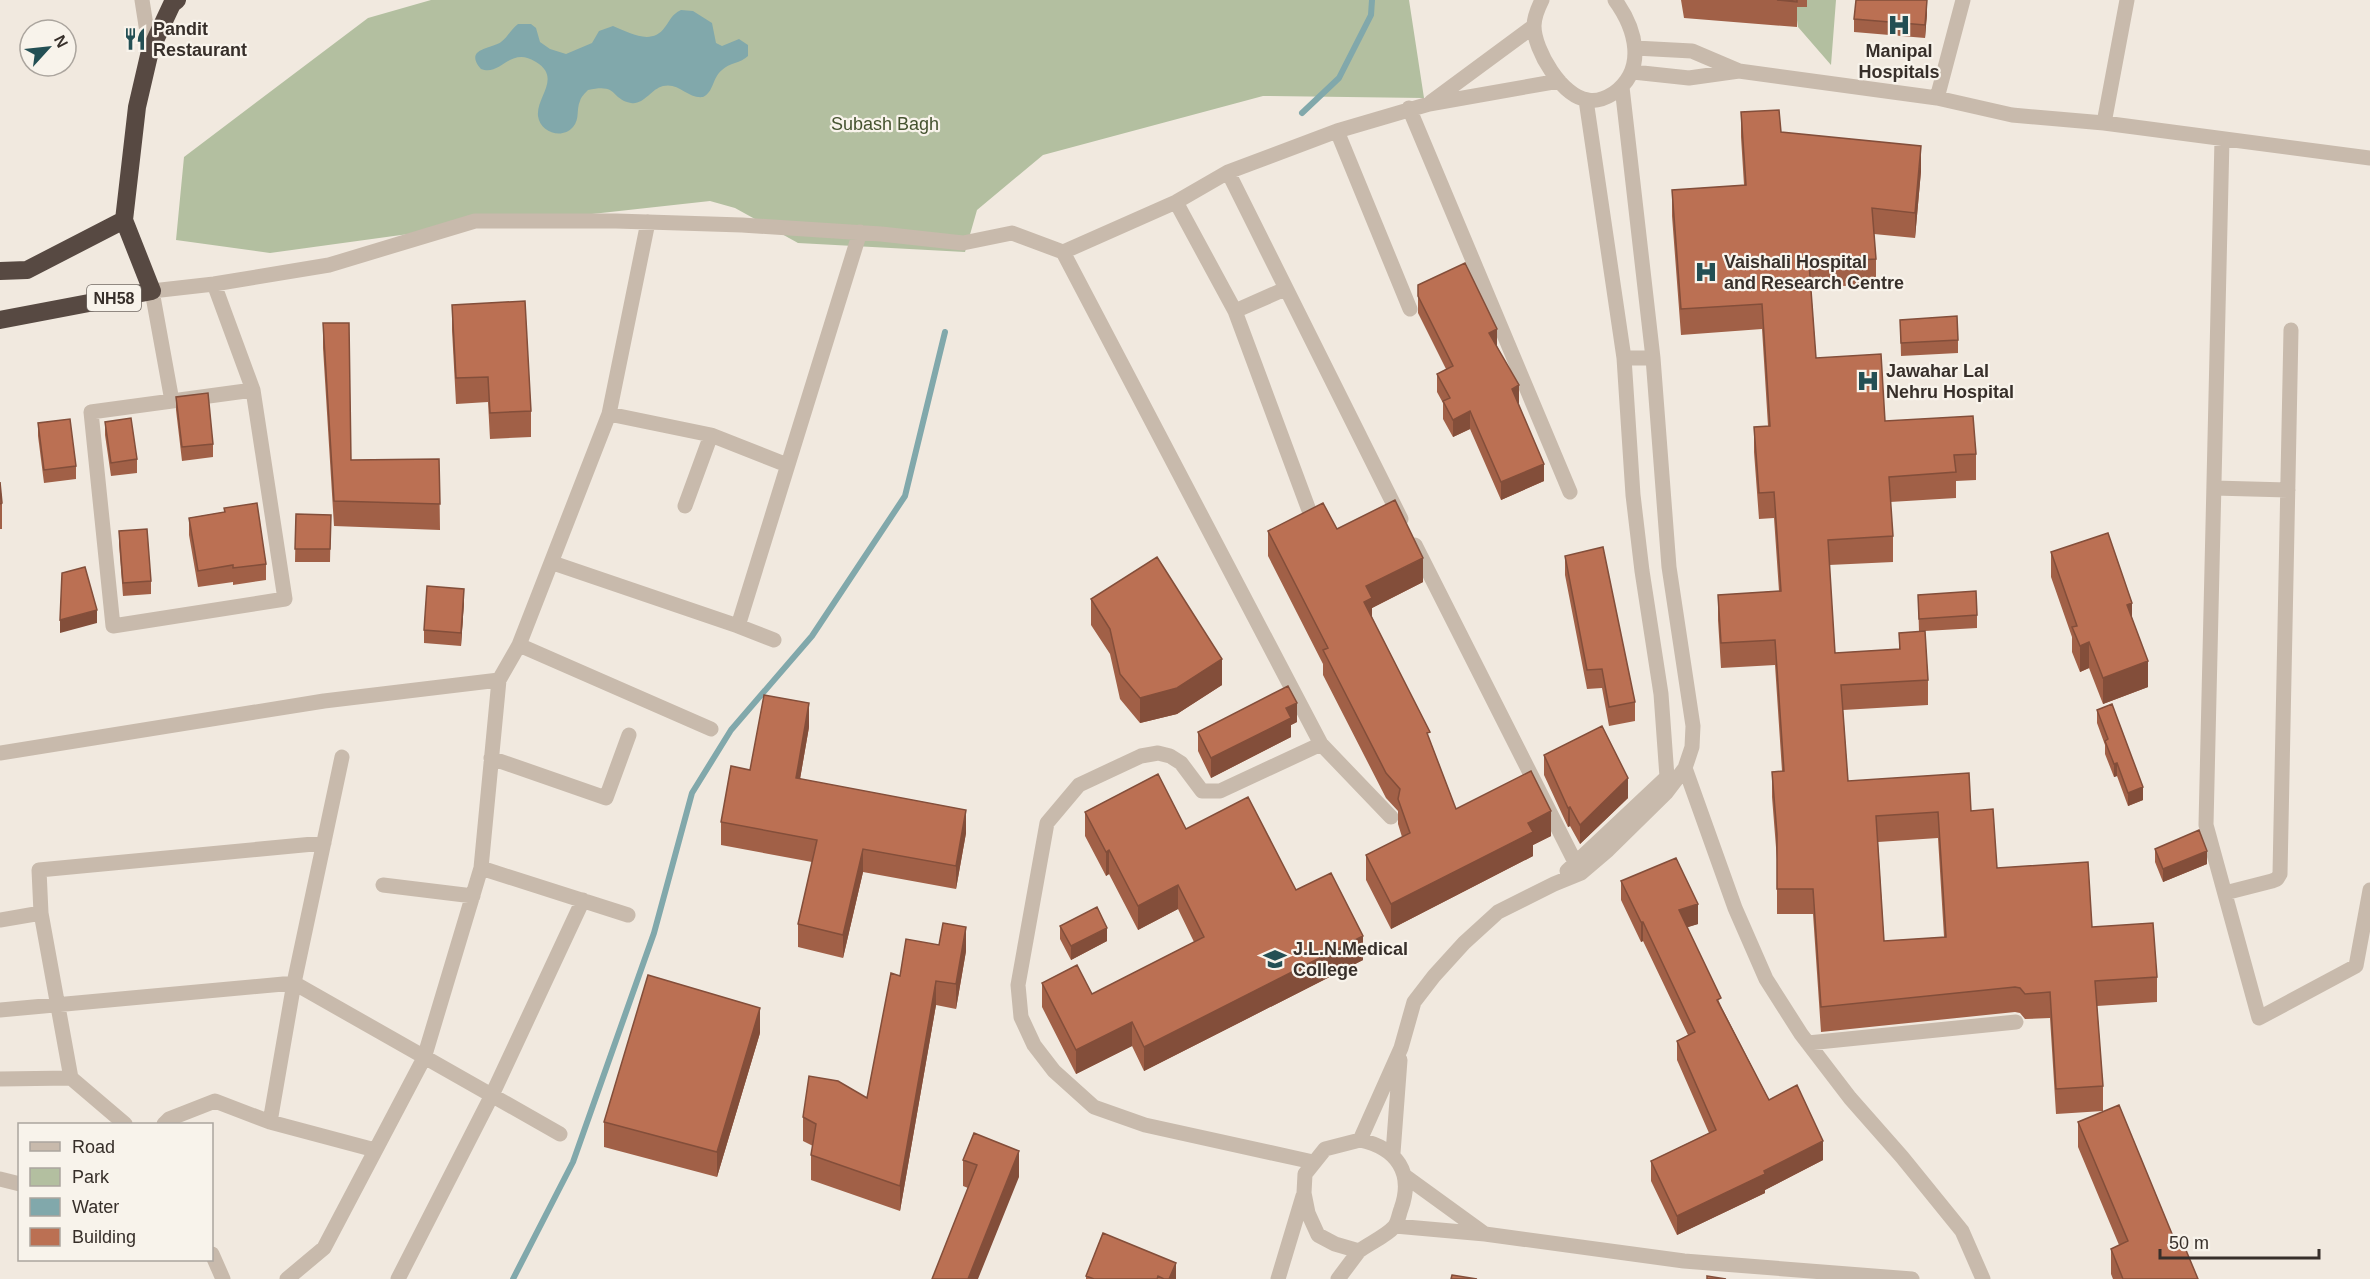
<svg xmlns="http://www.w3.org/2000/svg" width="2370" height="1279" viewBox="0 0 2370 1279" font-family="Helvetica,sans-serif">
<style>
.green{fill:#b3bfa0}
.water{fill:#81a8ab}
.lines{fill:none;stroke-linecap:round;stroke-linejoin:round}
.stream{stroke:#81a8ab;stroke-width:6}
.minor{stroke:#c8baac;stroke-width:15}
.highway{stroke:#574942;stroke-width:18}
.wall{fill:#a16047;fill-rule:evenodd}
.shaded-wall{fill:#834e3a}
.building{fill:#bb7053;stroke:#834e3a;stroke-width:1.5;fill-rule:evenodd}
.labels{text-anchor:middle;stroke-width:4.5;stroke-linejoin:round;paint-order:stroke}
.shield{fill:#f8f3eb;stroke:#716a64;stroke-width:1.5}
.shield-label{font-size:16px;font-weight:bold;fill:#372f2a}
.poi-label{font-size:18px;font-weight:bold;fill:#372f2a;stroke:#f8f3eb;text-anchor:start}
.park-label{font-size:18px;fill:#455330;stroke:#f8f3eb}
</style>
<rect width="100%" height="100%" fill="#f1e9df"/>
<path class="green" d="M431,0H1409L1424,98L1263,96L1043,155L977,210L965,252L798,243L735,208L710,201L401,235L270,253L176,240L184,157L368,18Z
M1806,0H1836L1831,65L1798,27L1795,6Z"/>
<path class="water" d="M681,10L693,11L712,23L716,43L722,46L739,39L748,45V56C741,63 729,63 722,70C712,78 714,92 703,97C688,99 679,82 663,86C651,89 644,105 631,103C610,99 619,83 588,90C585,93 581,97 580,101C576,110 580,119 573,127C562,140 540,132 538,116C536,97 562,78 536,62C510,45 501,77 481,69C463,48 492,49 501,42C508,37 511,29 518,24H531L536,28L540,42L550,49L566,54L592,43L599,31L613,26C630,33 652,46 665,27C671,19 671,15 681,10Z"/>
<g class="lines">
<path class="stream" d="M1302,113L1339,78L1371,15L1372,0
M513,1279L573,1162L654,933L692,793L731,730L812,636L905,496L945,332"/>
<path class="minor" d="M142,0L150,51
M1542,0C1538,8 1534,17 1534,26C1534,50 1562,97 1588,100C1597,102 1606,98 1614,93C1647,69 1636,29 1615,0
M1635,48L1692,51L1739,71
M1633,72L1689,78L1739,71L1937,98L2012,115L2104,123L2370,158
M1937,98L1963,0
M1431,102L1534,26
M1409,108L1570,492
M2104,123L2127,0
M1337,131L1410,309
M2222,139L2206,825L2259,1018L2356,966L2370,890
M1228,172L1401,519
M1176,202L1235,311L1310,513
M1063,252L1321,744L1391,817
M214,284L253,390L285,599L113,626L91,412L253,390
M1235,311L1285,289
M1624,358H1653
M172,401L152,291L214,284L329,265L475,221H616L742,225L881,234L963,243L1012,233L1063,252L1176,202L1228,172L1337,131L1429,104L1559,81
M609,414L711,435L787,465
M2214,488L2288,490
M685,506L711,435
M1415,545L1576,864L1583,861
M553,563L738,626L774,640
M738,626L860,232
M519,645L711,729
M0,753L324,701L499,680
M491,758L606,798L629,735
M1685,768L1735,908L1766,979L1801,1034L1850,1098L1902,1157L1962,1231L1983,1279
M481,868L628,915
M1567,871L1667,777L1661,694L1642,571L1633,495L1624,358L1586,100
M383,885L473,896
M2225,893L2272,881L2277,879L2280,874L2291,330
M0,920L41,913
M0,1010L294,983L560,1134
M1808,1043L2016,1022
M71,1078L41,913L39,870L324,843
M0,1079L71,1078L125,1124
M270,1122L294,983L342,757
M164,1124L169,1119L215,1101L270,1122L375,1150
M1360,1140L1401,1048L1414,1002L1434,976L1464,943L1498,912L1554,884L1581,873L1608,850L1666,793L1685,768L1692,747L1693,726L1669,567L1653,358L1622,87
M1360,1140C1397,1148 1414,1173 1401,1209C1399,1214 1398,1223 1394,1227C1386,1236 1370,1243 1359,1251L1335,1244L1318,1235L1308,1213L1304,1193L1305,1174L1325,1149Z
M1393,1153L1400,1060
M1313,1162L1145,1125L1094,1107L1054,1071L1034,1045L1021,1017L1018,985L1047,823L1079,785L1141,756L1158,753L1170,756L1181,763L1202,791H1220L1321,744
M1405,1176L1485,1234
M0,1179L20,1184
M1395,1226L1485,1234L1684,1261L1912,1279
M212,1254L223,1279
M287,1279L324,1248L424,1058L481,868L499,680L519,645L609,414L648,222
M398,1279L492,1095L583,900
M1278,1279L1303,1196
M1338,1279L1359,1251"/>
<path class="highway" d="M0,271L27,270L124,220
M0,320L152,291L124,220L137,107L150,51L172,4L177,0"/>
</g>
<path class="wall" d="M1681,0H1807V7H1797V27L1684,18Z
M1927,13L1925,38L1854,32V19Z
M1741,112L1781,132L1921,171L1915,238L1874,234L1876,259V284L1811,288L1816,358L1885,421L1976,454V480L1956,481V498L1890,502L1893,536V562L1829,565L1835,653L1899,649V633L1919,632L1918,595L1977,615V628L1925,631L1928,680V705L1843,710L1848,781L1971,811L1997,868L2092,927L2157,977V1002L2097,1006L2103,1086V1111L2056,1114L2050,1018L2025,1019L2020,1013L2015,1012L1821,1032L1813,914H1777V860L1772,797V772L1782,771L1775,665L1721,668L1718,620V595L1779,591L1774,518L1759,519L1754,452V427L1768,426L1762,329L1681,335L1672,216V190L1744,185L1741,137ZM1938,838L1944,937L1884,941L1878,842Z
M1418,285L1497,346L1519,403H1518L1544,481L1501,500L1470,429L1453,437L1443,419V403L1437,392V374L1446,369L1418,313Z
M452,305L531,411V437L490,439L488,402L456,404L452,330Z
M1900,320L1958,340V353L1901,356Z
M323,323L351,460L439,459L440,530L334,526L323,348Z
M176,397L213,444V457L182,461L176,410Z
M105,422L137,459V473L111,476L105,435Z
M38,423L76,466V479L44,483L38,436Z
M0,482L2,503V529H0Z
M224,508L266,564V580L233,585V582L198,587L189,535V518L224,512Z
M296,514L331,515L330,562H295Z
M119,531L151,581V594L123,596L119,544Z
M1268,531L1423,582L1372,608V617L1430,741L1456,809L1551,836L1533,845V856L1391,929L1366,880V855L1402,837L1398,824V811L1386,798L1323,675V664L1268,556Z
M2051,552L2132,618L2148,687L2103,704L2089,668L2080,672L2072,652V637L2051,577Z
M1565,556L1635,702V721L1609,726L1602,688L1587,689L1565,575Z
M1091,599L1222,685L1177,714L1140,723L1120,699L1110,654L1091,625Z
M464,602L461,646L424,643V630Z
M2097,710L2143,800L2128,806L2117,776L2114,777L2105,754V745L2097,723Z
M1297,722L1291,725V737L1211,778L1198,751V732Z
M809,727L800,779L966,833L956,889L863,872L843,958L798,947V924L812,862L721,845V822L750,770Z
M1544,755L1628,798L1580,844L1570,826L1568,827L1544,775Z
M1085,812L1186,829L1296,890L1363,960L1144,1071L1132,1046L1076,1074L1042,1007V983L1092,994L1194,942L1178,909L1138,930L1109,874L1106,876L1085,836Z
M2155,849L2207,864L2163,882L2155,862Z
M1621,881L1698,924L1687,927L1721,1006L1769,1100L1823,1160L1765,1190V1193L1677,1235L1651,1181V1161L1709,1133L1677,1060V1041L1688,1035L1643,941L1641,942L1621,900Z
M1060,926L1107,941L1071,960L1060,939Z
M966,951L956,1009L936,1005L900,1211L811,1180V1155L813,1146L803,1141V1117L867,1098L900,976Z
M760,1033L717,1177L604,1147V1122Z
M2078,1122L2177,1246L2198,1279H2113L2111,1274V1249L2119,1245L2078,1147Z
M963,1160L1019,1177L968,1188L963,1186Z
M1103,1233L1176,1279H1086V1276Z"/>
<path class="shaded-wall" d="M1927,0V13L1925,38V25Z
M1921,146V171L1915,238V213Z
M1497,329V346L1489,351V333Z
M1519,385V403L1512,406V389Z
M1470,411V429L1453,437V420Z
M1544,464V481L1501,500V482Z
M1423,558V582L1372,608V623L1364,602L1366,586Z
M464,589V602L461,646V633Z
M2132,603V629L2127,605Z
M97,610V623L60,633V620Z
M2089,642V668L2080,672V646Z
M1222,659V685L1177,714L1140,723V698Z
M2148,661V687L2103,704V678Z
M809,703V727L796,802V778Z
M1297,703V722L1291,725V737L1211,778V758L1286,708Z
M2117,763V776L2114,777V764Z
M1628,778V798L1580,844V825Z
M2143,787V800L2128,806V793Z
M1570,807V826L1568,827V808Z
M966,810V833L956,889V866Z
M1551,811V836L1533,845V856L1391,929V904L1528,823Z
M863,849V872L843,958V935Z
M1109,850V874L1106,876V852Z
M2207,851V864L2163,882V869Z
M1178,885V909L1138,930V906Z
M1698,904V924L1679,930V910Z
M1641,922H1643V941L1641,942Z
M966,927V951L956,1009V984Z
M1107,928V941L1071,960V946Z
M1363,936V960L1144,1071V1047Z
M936,981V1005L900,1211V1186Z
M760,1008V1033L717,1177V1152Z
M1132,1022V1046L1076,1074V1050Z
M1823,1141V1160L1765,1190V1193L1677,1235V1216Z
M1019,1151V1177L978,1279H968Z
M1176,1263V1279H1169Z"/>
<path class="building" d="M1777,0H1797V2Z
M1856,0H1927L1925,25L1854,19Z
M1779,110L1781,132L1921,146L1915,213L1872,208L1876,259L1809,263L1816,358L1881,354L1885,421L1973,416L1976,454L1954,455L1956,472L1889,477L1893,536L1828,540L1835,653L1900,649L1899,633L1925,631L1928,680L1841,685L1848,781L1969,773L1971,811L1993,809L1997,868L2088,862L2092,927L2153,923L2157,977L2095,981L2103,1086L2056,1089L2050,992L2025,994L2020,988L2015,987L1821,1007L1813,889H1777V834L1772,772L1784,771L1775,640L1721,643L1718,595L1781,591L1774,492L1759,493L1754,427L1770,426L1762,304L1681,309L1672,190L1746,185L1741,112ZM1938,812L1946,937L1884,941L1876,816Z
M1465,263L1497,329L1489,333L1519,385L1512,389L1544,464L1501,482L1470,411L1453,420L1443,401L1450,398L1437,374L1453,366L1418,296V285Z
M525,301L531,411L490,413L488,377L456,378L452,305Z
M1957,316L1958,340L1901,343L1900,320Z
M323,323H349L351,460L439,459L440,504L334,501Z
M208,393L213,444L182,447L176,397Z
M131,418L137,459L111,463L105,422Z
M70,419L76,466L44,470L38,423Z
M0,482L2,503L0,504Z
M1395,500L1423,558L1366,586L1372,598L1364,602L1430,732L1427,733L1456,809L1531,771L1551,811L1528,823L1533,832L1391,904L1366,855L1410,833L1398,799L1400,789L1386,773L1323,650L1328,648L1268,531L1323,503L1337,529Z
M257,503L266,564L233,568V565L198,571L189,518L225,512L224,508Z
M296,514L331,515L330,549H295Z
M147,529L151,581L123,583L119,531Z
M2108,533L2132,603L2127,605L2148,661L2103,678L2089,642L2080,646L2072,627L2077,626L2051,552Z
M1603,547L1635,702L1609,707L1602,669L1587,670L1565,556Z
M1157,557L1222,659L1177,688L1140,698L1120,674L1110,629L1091,599Z
M85,567L97,610L60,620L62,573Z
M427,586L464,589L461,633L424,630Z
M1976,591L1977,615L1919,619L1918,595Z
M1288,686L1297,703L1286,708L1291,718L1211,758L1198,732Z
M764,695L809,703L796,778L966,810L956,866L863,849L843,935L798,924L817,840L721,822L731,766L750,770Z
M2112,704L2143,787L2128,793L2117,763L2114,764L2105,741L2108,739L2097,710Z
M1602,726L1628,778L1580,825L1570,807L1568,808L1544,755Z
M1158,774L1186,829L1248,797L1296,890L1331,873L1363,936L1144,1047L1132,1022L1076,1050L1042,983L1077,965L1092,994L1204,937L1178,885L1138,906L1109,850L1106,852L1085,812Z
M2199,830L2207,851L2163,869L2155,849Z
M1676,858L1698,904L1679,910L1721,998L1717,1000L1769,1100L1797,1085L1823,1141L1764,1171L1765,1174L1677,1216L1651,1161L1716,1130L1677,1041L1695,1032L1643,922H1641L1621,881Z
M1097,907L1107,928L1071,946L1060,926Z
M943,923L966,927L956,984L936,981L900,1186L811,1155L816,1124L803,1117L809,1076L838,1081L867,1098L891,973L900,976L906,939L939,945Z
M648,975L760,1008L717,1152L604,1122Z
M2119,1105L2177,1246L2183,1243L2198,1279H2123L2111,1249L2128,1241L2078,1122Z
M974,1133L1019,1151L968,1279H932L977,1165L963,1160Z
M1103,1233L1176,1263L1169,1279H1164L1158,1276L1157,1279H1094L1086,1276Z
M1452,1275L1477,1279H1451Z
M1707,1276L1726,1279H1707Z"/>
<defs>
<g id="hospital-bare" transform="scale(1.8)"><path d="M-5-5h3v3.5h4V-5h3V5h-3V1.5h-4V5h-3Z" fill="#234f54" stroke="#f8f3eb" stroke-width="2.5" paint-order="stroke"/></g>
<g id="restaurant-bare" transform="scale(1.8)"><path d="M-5-6h1v4h1v-4h1v4h1v-4h1v5L-1.5 .5V6h-2V.5L-5-1ZM5-6V6H3V1.5H1.5Q1.5-4 5-6Z" fill="#234f54" stroke="#f8f3eb" stroke-width="2.5" paint-order="stroke"/></g>
<g id="university-bare" transform="scale(1.8)"><path d="M0-5L7-2L0 1L-7-2ZM-4 1L0 2.5L4 1V4Q0 6-4 4Z" fill="#234f54" stroke="#f8f3eb" stroke-width="2.5" paint-order="stroke"/></g>
</defs>
<g fill-rule="evenodd">
<use href="#hospital-bare" x="1899" y="25"/>
<use href="#restaurant-bare" x="135" y="39"/>
<use href="#hospital-bare" x="1706" y="272"/>
<use href="#hospital-bare" x="1868" y="381"/>
<use href="#university-bare" x="1275" y="959"/>
</g>
<g class="labels">
<rect class="shield" x="87" y="285" width="54" height="26" rx="4.5"/>
<g class="shield-label">
<text x="114" y="304">NH58</text>
</g>
<g class="poi-label">
<text x="153" y="35">Pandit<tspan x="153" dy="21">Restaurant</tspan></text>
<text x="1899" y="57" text-anchor="middle">Manipal<tspan x="1899" dy="21">Hospitals</tspan></text>
<text x="1724" y="268">Vaishali Hospital<tspan x="1724" dy="21">and Research Centre</tspan></text>
<text x="1886" y="377">Jawahar Lal<tspan x="1886" dy="21">Nehru Hospital</tspan></text>
<text x="1293" y="955">J.L.N.Medical<tspan x="1293" dy="21">College</tspan></text>
</g>
<g class="park-label">
<text x="885" y="130">Subash Bagh</text>
</g>
</g>
<rect x="18" y="1123" width="195" height="138" fill="#f8f3eb" stroke="#aba59e" stroke-width="1.5"/>
<rect x="30" y="1142" width="30" height="9" fill="#c8baac" stroke="#aba59e" stroke-width="1.5"/>
<text x="72" y="1153" font-size="18" fill="#372f2a">Road</text>
<rect x="30" y="1168" width="30" height="18" fill="#b3bfa0" stroke="#aba59e" stroke-width="1.5"/>
<text x="72" y="1183" font-size="18" fill="#372f2a">Park</text>
<rect x="30" y="1198" width="30" height="18" fill="#81a8ab" stroke="#aba59e" stroke-width="1.5"/>
<text x="72" y="1213" font-size="18" fill="#372f2a">Water</text>
<rect x="30" y="1228" width="30" height="18" fill="#bb7053" stroke="#aba59e" stroke-width="1.5"/>
<text x="72" y="1243" font-size="18" fill="#372f2a">Building</text>
<g transform="translate(48 48) rotate(63)"><circle r="28" fill="#f8f3eb" stroke="#aba59e" stroke-width="1.5"/>
<path d="M0-4.5L10 22L0 15L-10 22Z" fill="#234f54"/>
<text y="-9" font-size="16" font-weight="bold" text-anchor="middle" fill="#372f2a">N</text>
</g>
<path d="M2160 1249v9h159v-9" fill="none" stroke="#372f2a" stroke-width="3"/>
<text x="2169" y="1249" font-size="18" fill="#372f2a" stroke="#f8f3eb" stroke-width="4.5" paint-order="stroke">50 m</text>
</svg>
